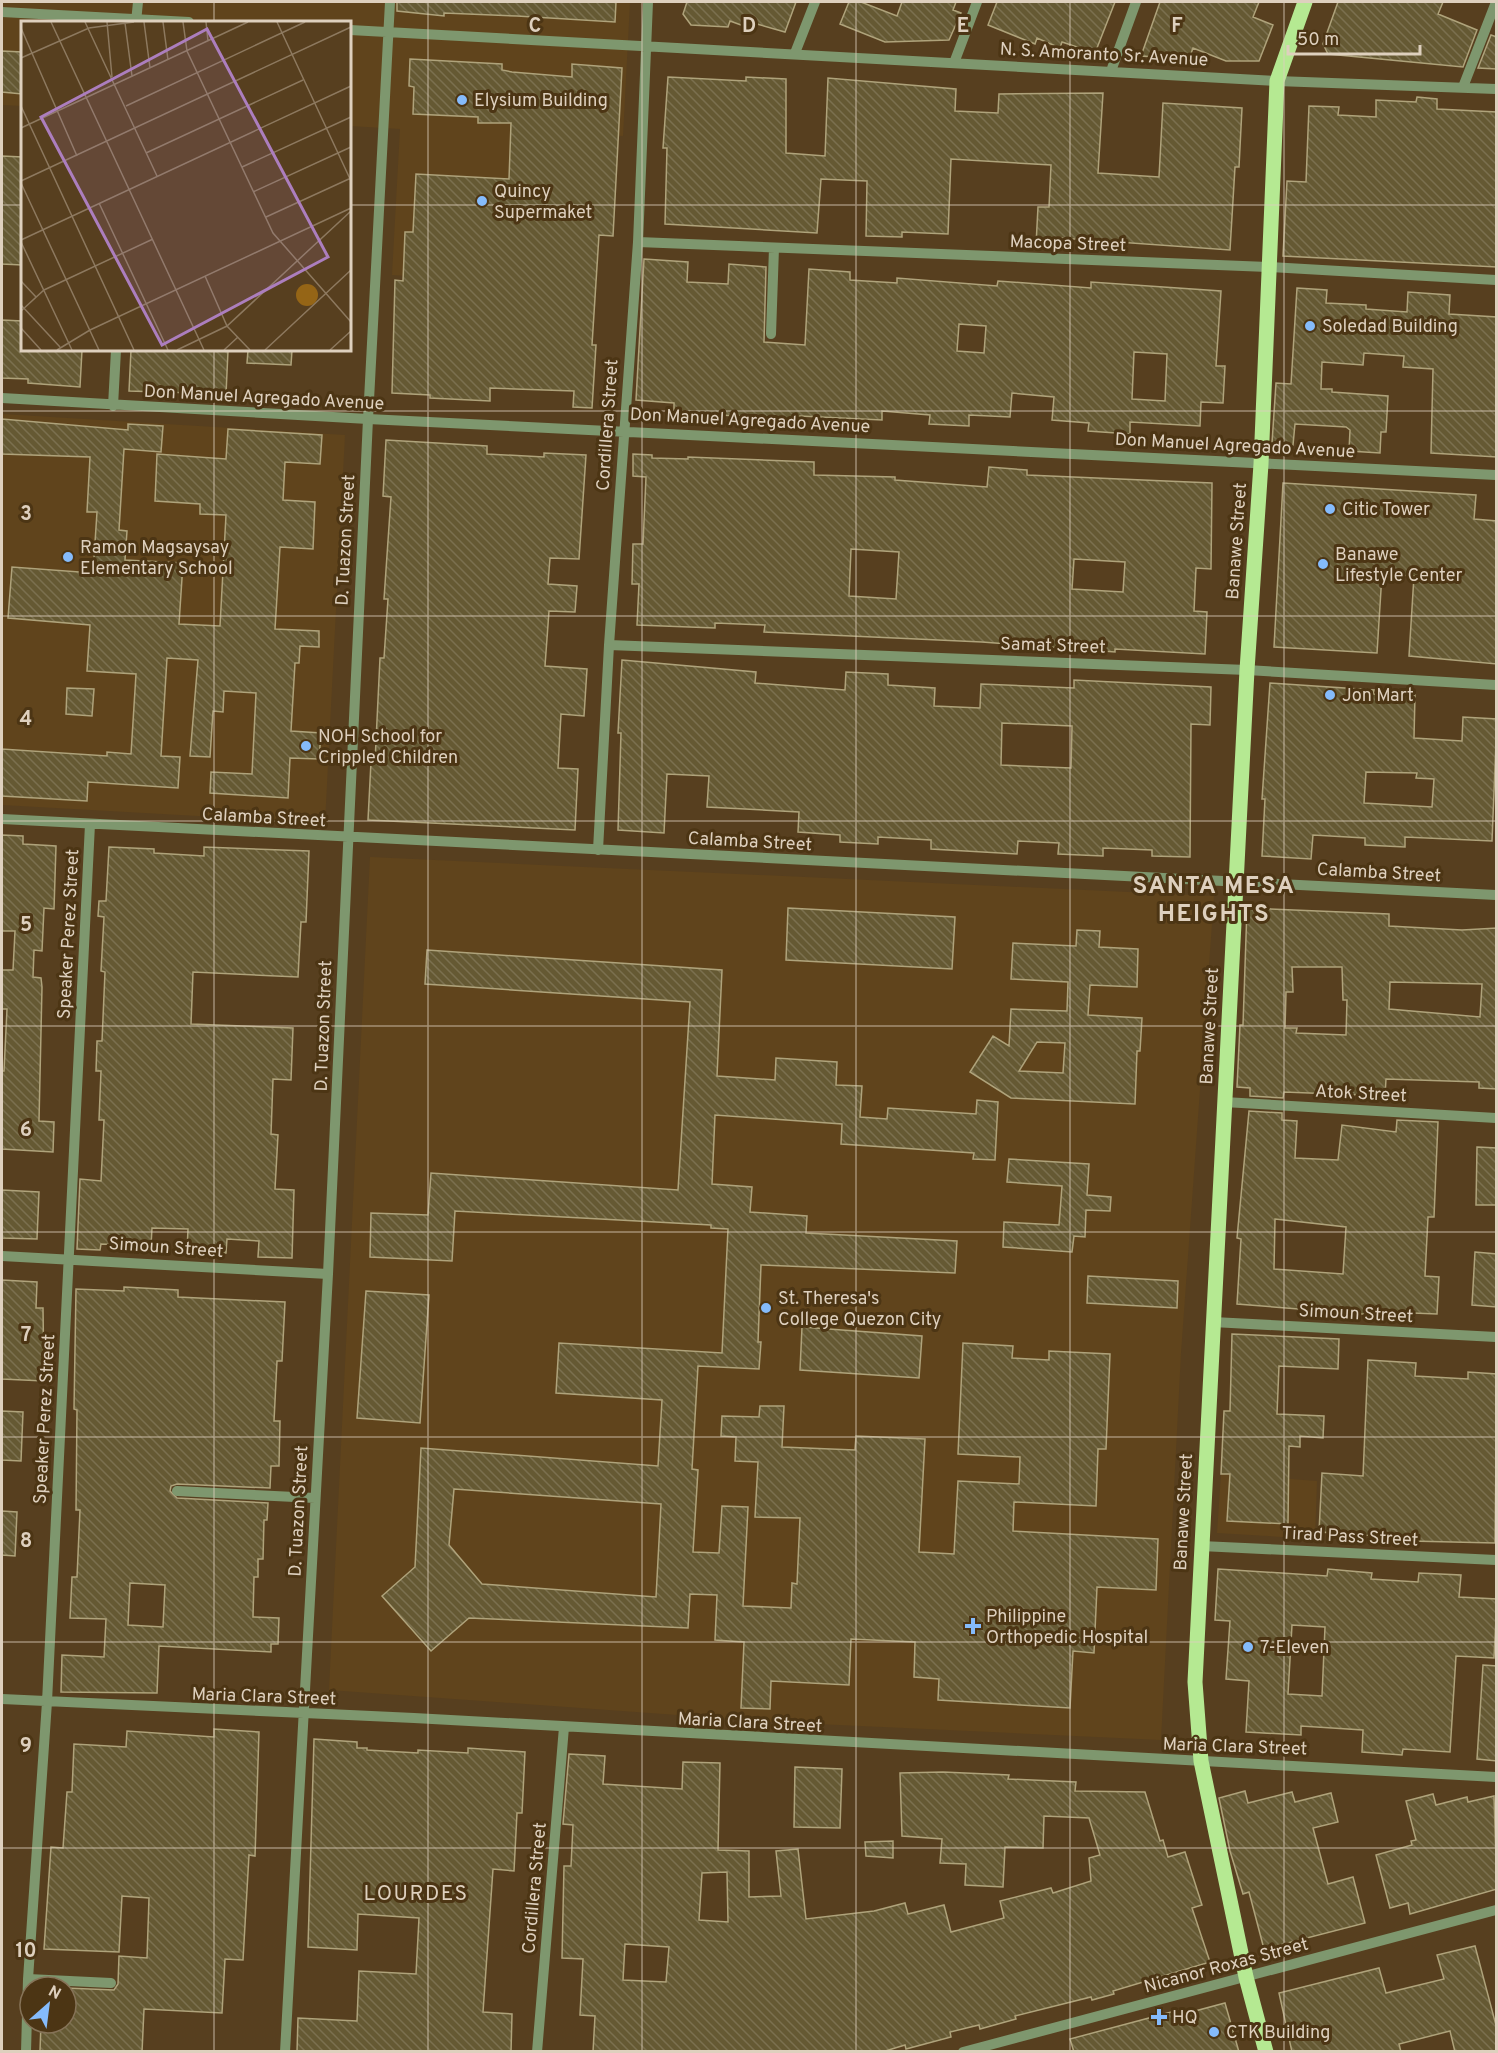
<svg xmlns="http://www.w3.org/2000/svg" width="1498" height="2053" viewBox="0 0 1498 2053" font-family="Overpass,sans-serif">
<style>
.built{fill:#60441c}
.building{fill:url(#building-back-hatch);stroke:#afa37b;stroke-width:1.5;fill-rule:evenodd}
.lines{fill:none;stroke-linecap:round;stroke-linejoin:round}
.minor{stroke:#7e976e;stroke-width:10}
.major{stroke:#b5e992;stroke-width:15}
.grid{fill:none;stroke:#ded0be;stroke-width:1.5;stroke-opacity:0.55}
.poi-dot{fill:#85bbfb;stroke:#4c3514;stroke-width:2}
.labels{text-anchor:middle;stroke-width:6;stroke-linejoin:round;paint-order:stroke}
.street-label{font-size:18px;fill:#ded0be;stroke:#4c3514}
.poi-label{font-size:18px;fill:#ded0be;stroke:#4c3514;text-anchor:start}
.quarter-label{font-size:21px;letter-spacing:1.5px;fill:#ded0be;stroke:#4c3514}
.district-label{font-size:24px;font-weight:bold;letter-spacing:1.5px;fill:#ded0be;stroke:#4c3514}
.inset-road{fill:none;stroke:#8d795f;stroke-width:1.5}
.view{fill:#ac7ebe;fill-opacity:0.15;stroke:#ac7ebe;stroke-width:3}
.inset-edge{fill:none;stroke:#ded0be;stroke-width:3}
.grid-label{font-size:20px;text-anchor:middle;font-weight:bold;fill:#ded0be;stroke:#4c3514;stroke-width:6;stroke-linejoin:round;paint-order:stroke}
</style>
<defs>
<pattern id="building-back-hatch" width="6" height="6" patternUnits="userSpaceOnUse" patternTransform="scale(1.5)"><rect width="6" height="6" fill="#655933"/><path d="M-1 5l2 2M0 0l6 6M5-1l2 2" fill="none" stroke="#7b704f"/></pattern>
</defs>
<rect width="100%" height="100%" fill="#573f1f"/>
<path class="built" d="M2,2H630L623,136L511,130L503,282L392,275L400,129L350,126V22H22V106L2,105Z
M2,414L345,435L325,823L2,805Z
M370,857L1214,896L1181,1353L1161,1740L774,1722L329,1690Z
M1221,1474L1317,1481L1315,1539L1217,1533Z"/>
<path class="building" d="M397,2H616L615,22L517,16L444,13V16L397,11Z
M687,2H796L785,32L757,24L755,30L730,21L728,27L691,25L683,14Z
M849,2H861L897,16L902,2H956L953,10L961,13L949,40L885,42L840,24Z
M997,2H1115L1095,53L1062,42L1060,48L1037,38L1035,44L988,25Z
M1160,2H1259L1253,17L1273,25L1259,61H1226L1193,48L1189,59L1141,56Z
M1338,2H1443L1438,14L1477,30L1463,67L1328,54L1323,44Z
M1491,35L1497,37V69L1478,68Z
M2,51L22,52V94L2,92Z
M410,59L502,64V70L512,72L572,77V64L622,68L613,236L599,235L592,345H596L592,408L573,407L574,391L490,388V401L430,398V395L392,393L395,280L403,281L405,232H413L416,174L509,179L511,123H478V117L413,114L414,87L409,86Z
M668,77L746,81V77L786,79V153L825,156L828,78L956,89L955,111L998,113L999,94L1103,93L1098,173L1159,177L1163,103L1242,108L1239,167H1235L1230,250L1061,238V247L1036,245L1038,207H1049L1051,165L951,159L948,234L902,232V237L866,236L867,181L821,179L817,233L665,224L667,148H663Z
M1417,97L1437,99V109L1497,112V267L1283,256L1287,181L1306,182L1309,106L1339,107L1338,115L1376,117V100L1416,102Z
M2,156L22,157V265L2,264Z
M644,259L688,262L687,282L728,284L729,264L766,267L764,342L805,345L809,269L850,272V280L897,283V278L997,286L998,281L1091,288V282L1221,291L1216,366H1225L1223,403L1201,402L1200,426L1130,422V434L1088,431L1089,423L1052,420L1054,397L1012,393L1010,417L969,415V426L929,424L930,415L882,411V420L800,416V420L674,412V403L636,400ZM959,324L986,326L984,353L957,351ZM1134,352L1167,354L1165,401L1132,399Z
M1297,288L1327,290L1326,303L1366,305V309L1407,312L1408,292L1450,295L1449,314L1497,317V457L1431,453L1433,369L1403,367L1404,356L1364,353L1363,365L1322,362L1321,389H1332V392L1388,396L1386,432H1381L1380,453L1349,451L1350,430L1346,427L1295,424L1293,445L1272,443L1276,383L1291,384Z
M2,320L22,321V350H82L80,387L28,383V379L2,378Z
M131,350L228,351L226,394L129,391Z
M248,350H292L291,365L247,363Z
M2,419L128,430V424L163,426L161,452L124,449L119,530L127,531L125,560L183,563L179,624L220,626L226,515L200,514V504L155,501L157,454L226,459L228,429L322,435L320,464L285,462L283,500L315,502L313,549L280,547L275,629L319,631V647L300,646L299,663H295L291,731L321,733L319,759L290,758L288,798L210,793L211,772L252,774L256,693L224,691L223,712L213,711L210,757L190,756L198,660L167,658L161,756L180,757L178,788L88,782L87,801L2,796V749L107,756V752L131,754L136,674L87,671L90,625L8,618L12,567L93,573L97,512H87L90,457L2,454Z
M386,440L487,446V454L544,457V453L586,455L579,559L550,558L548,584L577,586L575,612L549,611L545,666L587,669L584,716L561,714L558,768L578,769L575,830L368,820L371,762H375L380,658H384L388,599H384L391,497L383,496Z
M633,454L652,455V458L688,459V457L814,462V475L895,477V480L987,487L989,467L1027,470V475L1212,483L1211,569L1196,568L1194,611L1207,612L1205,654L1115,649V652L982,642L764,632L765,625L715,623V628L637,625L639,584H632L633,544H643L646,477L633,476ZM851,549L899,552L896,599L849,596ZM1074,559L1125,562L1123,592L1072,589Z
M1283,483L1476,495L1474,519L1497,521V664L1409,656L1414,576L1382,574L1377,653L1274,647Z
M622,660L756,672L755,683L845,690L846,672L888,674V685L935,688L934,706L980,708L981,684L1074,688V680L1211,687L1210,725L1191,724L1190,857L1152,856V850L1103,848V856L1058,854L1059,843L1018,841L1017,854L931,849V840L878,837V844L840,842V835L798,832L799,812L707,807L709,776L667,774L664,833L618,830L621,733H618ZM1002,723L1072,726L1071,768L1001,765Z
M1270,683L1374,690L1373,694L1415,695L1414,738L1462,741L1463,717L1497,719L1492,841L1405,837V847L1365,845V838L1313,835L1311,859L1262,856L1265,799H1262ZM1366,772L1417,773L1416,778L1434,779L1432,807L1364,803Z
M67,688L94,689L92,716L66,714Z
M2,835L23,836V844L56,846L54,909L44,908L42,951L34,950L33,977L41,978L42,987L39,1121L54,1122L53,1152L2,1149V1071H4L7,1009H2V970H13L15,931H2Z
M109,847L154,849V853L204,856V847L309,851L306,922H301L298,977L193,972L191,1024L293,1028L291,1080L273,1079L271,1134L278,1135L275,1189L294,1190L292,1258L258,1257L259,1241L227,1239L226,1253L187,1251L188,1229L152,1228L151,1246L101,1244L100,1250L77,1249L80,1179L101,1181L104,1120H99L101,1071H96L97,1041H102L105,972L101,971L104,917L98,916L99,901H106Z
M788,908L955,917L952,969L786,960Z
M1247,908L1389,914V926L1462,930L1497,928V1089L1479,1088V1082L1386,1079L1385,1096L1284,1092L1283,1098L1250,1096V1088L1237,1087L1240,1025H1243ZM1292,967H1342L1343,1000H1347L1346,1035L1296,1033L1297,1028H1285L1286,992H1293ZM1390,982L1482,984L1480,1017L1389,1009Z
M1077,930L1100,931L1099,947L1138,949L1137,987L1090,985L1088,1015L1142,1018L1140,1051H1137L1135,1104L1011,1098L970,1072L993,1036L1009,1046L1011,1009L1067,1011L1068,982L1011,979L1013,943L1076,946ZM1037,1042L1065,1043L1063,1073L1019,1071Z
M427,950L722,970L717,1076L775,1080L776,1058L837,1062L836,1085L862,1086L860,1117L887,1119L888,1108L976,1114L977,1100L998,1102L995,1160L973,1159L974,1153L841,1144L842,1124L715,1115L712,1184L752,1187L750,1212L807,1216L806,1233L957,1241L955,1273L761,1265L758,1342H761L759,1369L698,1366L692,1469L698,1470L693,1552L719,1553L722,1506L748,1507L743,1606L791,1608L792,1583L797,1584L800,1518L755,1517L758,1462L735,1461L736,1437L721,1436L722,1416L759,1417L760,1406H784L782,1447L855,1450L856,1436L925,1439L919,1552L954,1554L958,1481L1019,1484L1020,1457L958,1454L963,1343L1013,1346L1012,1358L1049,1360V1351L1110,1354L1106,1449H1098L1096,1506L1014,1502L1013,1531L1158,1539L1156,1590L1097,1587L1094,1653L1073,1651L1070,1708L938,1700L939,1679L914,1677L915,1642L851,1639L849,1685L771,1681L770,1709L741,1708L744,1642L715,1640L717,1595L690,1594L688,1628L469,1618L431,1651L382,1596L415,1567L421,1448L658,1466L662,1400L556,1393L559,1343L722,1353L728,1229L711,1228V1225L455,1211L452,1261L370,1257L371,1213L428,1215L431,1173L678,1190L690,1002L425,984ZM454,1489L661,1504L656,1597L482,1584L449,1545Z
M1249,1111L1282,1113V1120L1297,1121L1295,1158L1338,1160L1342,1125L1396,1132L1397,1120L1438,1122L1434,1217H1428L1425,1276L1439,1277L1437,1314L1387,1312V1316L1237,1304L1241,1239L1237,1238ZM1275,1219L1346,1227L1343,1274L1274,1269Z
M1477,1147L1497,1148V1205H1476Z
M1009,1159L1089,1164L1087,1195L1111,1197L1110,1211L1086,1210L1085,1237L1074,1236L1072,1252L1003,1247L1004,1222L1059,1225L1062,1186L1007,1182Z
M2,1190L39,1192L37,1239L2,1238Z
M1475,1252L1497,1254V1307L1472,1305Z
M1088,1276L1178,1281L1177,1308L1087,1303Z
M2,1280L37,1282L36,1308H43L44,1381L2,1379Z
M124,1287L178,1290V1297L285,1302L282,1361H277L274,1421H280L279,1466H271L270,1488L177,1484L171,1486L170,1491L177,1498L268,1503L267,1520H264L263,1559H258V1577H254L253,1617L279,1618L278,1644H271V1652L159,1646L157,1693L61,1692L62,1655L104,1657L106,1619L70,1618L72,1577H77L80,1510H76L77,1410L74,1409L76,1289L124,1291ZM130,1583L165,1585L163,1627L128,1625Z
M366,1291L429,1295L420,1423L357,1418Z
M802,1327L922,1336L919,1378L800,1370Z
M1232,1334L1339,1339L1338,1369L1279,1366L1277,1414L1324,1416L1323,1438L1300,1436V1447L1289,1446L1288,1524L1227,1521L1230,1474H1221L1224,1411H1230Z
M1368,1360L1416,1363L1415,1376L1468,1379V1372L1497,1374L1495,1543L1410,1541V1538L1319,1532L1322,1473L1363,1476Z
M2,1411L23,1412L21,1461L2,1460Z
M2,1511L17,1512L15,1556L2,1555Z
M1218,1569L1327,1576L1328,1569L1372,1573L1371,1579L1418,1582L1419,1573L1461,1575L1459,1597L1497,1599L1494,1658L1456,1656L1450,1752L1403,1749L1402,1755L1362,1752L1363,1730L1301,1726V1735L1246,1732L1249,1681L1226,1679L1230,1621L1215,1620ZM1292,1625L1325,1627L1322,1696L1288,1694Z
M1483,1665L1497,1666V1761L1477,1759Z
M214,1729L259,1732L255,1856L249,1855L243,1960L225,1959L222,2013L144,2009L142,2052L40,2051L41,2023H66V1988L114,1990L118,1984L119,1956L147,1958L149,1898L122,1896L119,1952L44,1949L51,1847L63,1848L67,1792H72L74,1744L126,1747L127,1731L214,1737Z
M314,1739L357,1742V1748H367V1750L418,1753V1750L468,1753V1748L525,1752L522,1813H517L514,1871L493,1869L483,2012L512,2014L511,2052H297L298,2018L357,2021L359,1971L416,1974L419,1918L358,1914L357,1950L308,1947Z
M569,1754L605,1756L603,1784L682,1789L683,1762L720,1763L718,1850L749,1851V1897L781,1896L776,1851L798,1849L806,1919L874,1911L905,1903L908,1914L944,1905L951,1932L1004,1918L1000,1901L1051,1888L1053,1893L1091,1881L1089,1858L1100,1855L1089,1818L1044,1816L1043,1848L1005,1847L1003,1887L965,1885L966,1864L940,1863L942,1839L902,1836L900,1773L943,1772L1009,1775L1008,1779L1076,1782L1075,1791L1145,1792L1160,1841L1163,1840L1168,1857L1185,1852L1202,1905L1192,1908L1210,1962L1113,1991L1114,1994L1092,2000L1091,1997L1015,2016L1016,2019L980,2029L979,2025L950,2032L951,2037L906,2049L905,2045L882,2052H593L595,2016L580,2015L583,1959L562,1958L564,1866H571L573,1825L563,1824ZM727,1872L728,1922L699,1920L702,1873ZM625,1944L669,1947L666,1982L623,1980Z
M795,1767L842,1769L840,1828L794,1827Z
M1245,1791L1248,1803L1292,1792L1295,1802L1331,1793L1338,1822L1313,1828L1328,1884L1353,1877L1365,1923L1264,1949L1249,1892L1243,1894L1230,1851L1219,1798Z
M1433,1794L1436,1805L1467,1797L1468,1802L1494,1796L1497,1889L1410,1914L1408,1903L1390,1908L1376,1855L1412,1845L1411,1841L1416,1840L1406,1801Z
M893,1841V1858L866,1856L865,1842Z
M1475,1946L1497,2029V2052H1455L1450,2031L1399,2044L1401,2052H1292L1279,1993L1379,1968L1386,1993L1444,1979L1437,1955Z
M1225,2003L1239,2052H1074L1070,2039L1179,2010L1180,2015Z"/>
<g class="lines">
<path class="minor" d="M2,12L189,22
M136,22L138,2
M350,30L1277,81L1496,89
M795,53L815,2
M954,63L977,2
M1111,71L1136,2
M1463,87L1496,2
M638,242L1268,267L1496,280
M771,334L774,248
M2,398L368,419L1496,475
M113,406L116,350
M609,645L1247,670L1496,685
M2,819L1496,895
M598,850L609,645L638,242L648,2
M1224,1102L1496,1118
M2,1256L328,1274
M1213,1322L1496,1337
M177,1491L315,1498
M1201,1546L1496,1560
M2,1699L414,1718L1496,1777
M28,1979L111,1983
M26,2052L28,1979L47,1702L90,824
M285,2052L328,1274L368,419L390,2
M537,2052L564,1727
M963,2052L1496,1910"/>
<path class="major" d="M1266,2052L1246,1977L1201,1761L1195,1682L1247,670L1261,464L1277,81L1305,2"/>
</g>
<path class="grid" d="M214,2V22M428,2V2052M642,2V2052M856,2V2052M1070,2V2052M1284,2V2052M2,205H22M350,205H1496M214,350V2052M2,411H1496M2,616H1496M2,821H1496M2,1026H1496M2,1232H1496M2,1437H1496M2,1642H1496M2,1848H1496"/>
<g class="poi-dot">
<circle cx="462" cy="100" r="6"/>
<circle cx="482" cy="201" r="6"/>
<circle cx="1310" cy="326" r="6"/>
<circle cx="1330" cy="509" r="6"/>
<circle cx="68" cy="557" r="6"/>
<circle cx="1323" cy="564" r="6"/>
<circle cx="1330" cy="695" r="6"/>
<circle cx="306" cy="746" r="6"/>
<circle cx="766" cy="1308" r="6"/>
<path d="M970 1617h6v6h6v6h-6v6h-6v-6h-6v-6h6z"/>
<circle cx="1248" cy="1647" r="6"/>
<path d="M1156 2008h6v6h6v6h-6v6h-6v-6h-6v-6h6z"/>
<circle cx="1214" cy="2032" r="6"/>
</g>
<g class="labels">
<g class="street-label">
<text transform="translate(1104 54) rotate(3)" y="6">N. S. Amoranto Sr. Avenue</text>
<text transform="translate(1068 243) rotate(2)" y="6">Macopa Street</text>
<text transform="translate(264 397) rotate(3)" y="6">Don Manuel Agregado Avenue</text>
<text transform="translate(750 420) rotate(3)" y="6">Don Manuel Agregado Avenue</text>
<text transform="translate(607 425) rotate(-86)" y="6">Cordillera Street</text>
<text transform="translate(1235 445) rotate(3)" y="6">Don Manuel Agregado Avenue</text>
<text transform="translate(345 540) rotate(-87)" y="6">D. Tuazon Street</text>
<text transform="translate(1236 541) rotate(-86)" y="6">Banawe Street</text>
<text transform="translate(1053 645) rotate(2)" y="6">Samat Street</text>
<text transform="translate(264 817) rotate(3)" y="6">Calamba Street</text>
<text transform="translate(750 841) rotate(3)" y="6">Calamba Street</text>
<text transform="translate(1379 872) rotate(3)" y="6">Calamba Street</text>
<text transform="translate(68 934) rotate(-87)" y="6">Speaker Perez Street</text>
<text transform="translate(323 1026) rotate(-88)" y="6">D. Tuazon Street</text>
<text transform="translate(1209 1026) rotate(-87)" y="6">Banawe Street</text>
<text transform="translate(1361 1093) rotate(3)" y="6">Atok Street</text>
<text transform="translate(166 1247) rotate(4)" y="6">Simoun Street</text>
<text transform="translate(1356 1313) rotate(3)" y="6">Simoun Street</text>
<text transform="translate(44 1419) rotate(-87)" y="6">Speaker Perez Street</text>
<text transform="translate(298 1511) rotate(-87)" y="6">D. Tuazon Street</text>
<text transform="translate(1183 1512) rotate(-87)" y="6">Banawe Street</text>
<text transform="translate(1350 1536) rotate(3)" y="6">Tirad Pass Street</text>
<text transform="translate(264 1696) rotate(2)" y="6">Maria Clara Street</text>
<text transform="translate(750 1722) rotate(3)" y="6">Maria Clara Street</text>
<text transform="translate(1235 1746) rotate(2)" y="6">Maria Clara Street</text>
<text transform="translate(534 1888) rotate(-85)" y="6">Cordillera Street</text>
<text transform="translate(1226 1965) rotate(-15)" y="6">Nicanor Roxas Street</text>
</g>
<g class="poi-label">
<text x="474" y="106">Elysium Building</text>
<text x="494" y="197">Quincy<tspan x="494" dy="21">Supermaket</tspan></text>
<text x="1322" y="332">Soledad Building</text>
<text x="1342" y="515">Citic Tower</text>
<text x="80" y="553">Ramon Magsaysay<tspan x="80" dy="21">Elementary School</tspan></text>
<text x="1335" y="560">Banawe<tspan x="1335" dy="21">Lifestyle Center</tspan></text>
<text x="1342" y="701">Jon Mart</text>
<text x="318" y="742">NOH School for<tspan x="318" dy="21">Crippled Children</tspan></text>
<text x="778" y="1304">St. Theresa's<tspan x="778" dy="21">College Quezon City</tspan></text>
<text x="986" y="1622">Philippine<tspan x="986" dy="21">Orthopedic Hospital</tspan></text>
<text x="1260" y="1653">7-Eleven</text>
<text x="1172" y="2023">HQ</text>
<text x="1226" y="2038">CTK Building</text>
</g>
<g class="quarter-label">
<text x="416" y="1900">LOURDES</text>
</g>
<g class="district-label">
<text x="1214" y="893">SANTA MESA<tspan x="1214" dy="28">HEIGHTS</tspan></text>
</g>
</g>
<g transform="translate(21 21)">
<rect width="330" height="330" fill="#573f1f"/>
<path d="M275 274a11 11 0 1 1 22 0a11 11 0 1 1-22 0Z" fill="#956516"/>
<path class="inset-road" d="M30,1L183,329M64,1L136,155M86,1L91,56M123,1L129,47M142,1L147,39M162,1L166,30L252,212L330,301M185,1L187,20M256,1L330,160M104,2L111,55M0,7L56,135M0,37L68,7L113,1M0,85L113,329M105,85L284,1M0,107L227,1M125,132L282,59M221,146L330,96M0,160L330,6M0,162L78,329M232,171L330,126M78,182L147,329M245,196L330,157M0,219L330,65M0,221L51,329M184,255L206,305L229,329M0,260L15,276M0,284L39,326M0,290L23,269L132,218M0,307L20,329M36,329L69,309L330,187M156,329L206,305L330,190M203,329L217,316M244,329L330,249M309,329L330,310"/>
<path class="view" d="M186,8L307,236L141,324L20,96Z"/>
<rect width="330" height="330" class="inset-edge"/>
</g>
<g class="grid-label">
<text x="535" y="32">C</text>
<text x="749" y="32">D</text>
<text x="963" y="32">E</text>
<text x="1177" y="32">F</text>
<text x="26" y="520">3</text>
<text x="26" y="725">4</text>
<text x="26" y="931">5</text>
<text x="26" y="1136">6</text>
<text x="26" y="1341">7</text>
<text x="26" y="1547">8</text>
<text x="26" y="1752">9</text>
<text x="26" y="1957">10</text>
</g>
<rect width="1498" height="2053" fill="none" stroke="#ded0be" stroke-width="6"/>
<g transform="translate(48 2005) rotate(28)"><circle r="28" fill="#4c3514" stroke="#867358" stroke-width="1.5"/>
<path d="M0-4.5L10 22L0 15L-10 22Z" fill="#85bbfb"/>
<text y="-9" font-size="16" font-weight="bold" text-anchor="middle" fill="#ded0be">N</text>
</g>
<path d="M1288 45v9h132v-9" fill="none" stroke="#ded0be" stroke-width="3"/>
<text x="1297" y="45" font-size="18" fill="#ded0be" stroke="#4c3514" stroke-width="4.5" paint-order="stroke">50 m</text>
</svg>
